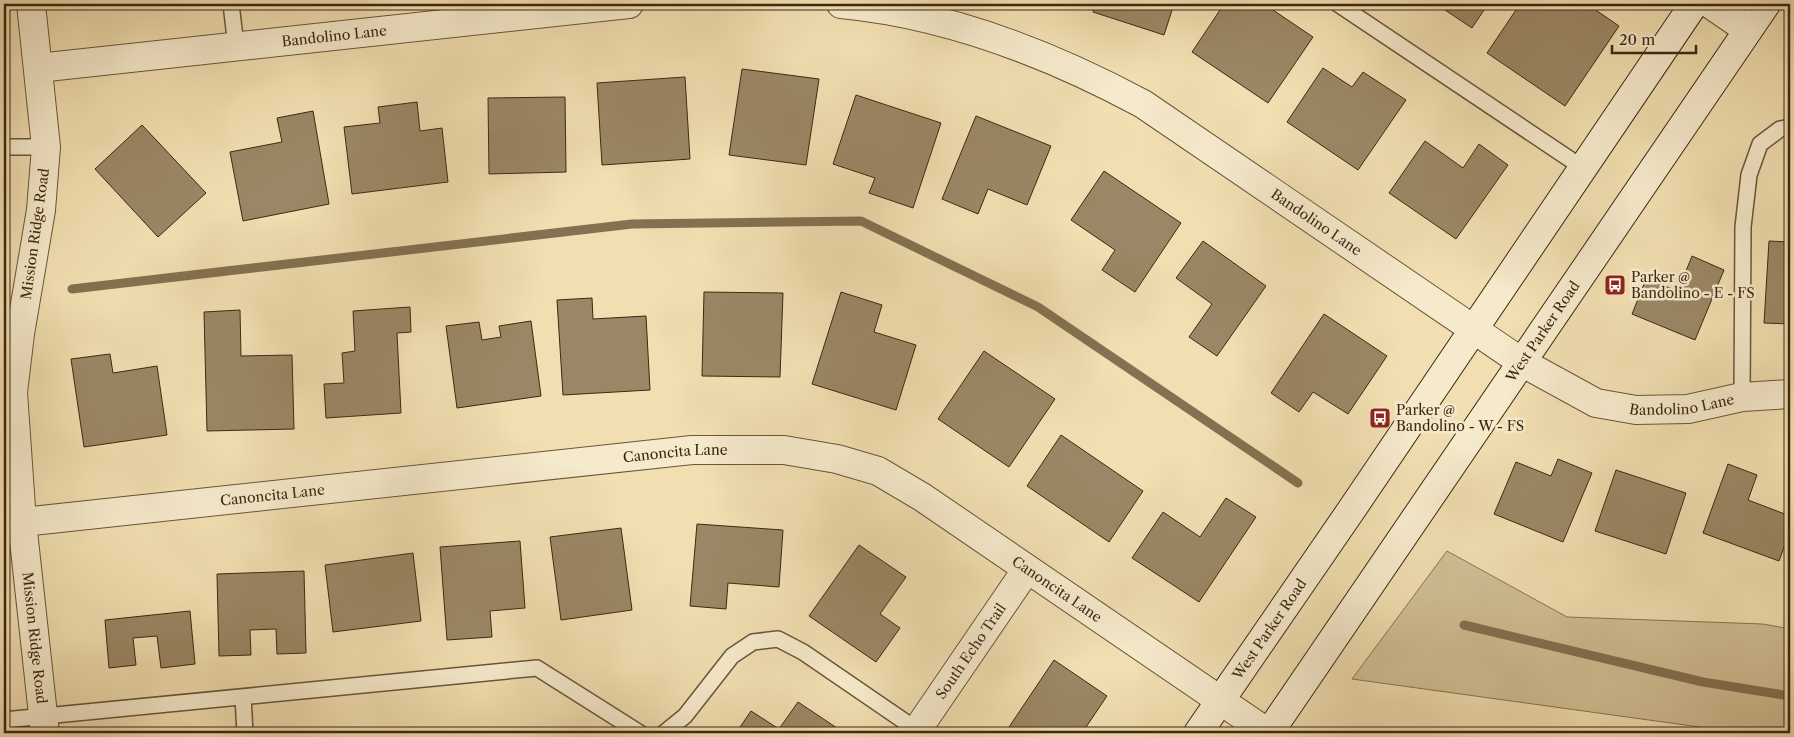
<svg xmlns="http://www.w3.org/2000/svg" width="1794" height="737" viewBox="0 0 1794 737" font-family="'Libre Caslon Text',serif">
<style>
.green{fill:#d2c096;stroke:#887454}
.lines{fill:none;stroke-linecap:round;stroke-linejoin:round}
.stream{stroke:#847151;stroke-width:9}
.building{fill:#9b8765;stroke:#3d2813}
.service-casing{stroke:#6a563a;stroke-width:18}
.minor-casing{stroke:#6a563a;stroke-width:30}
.tertiary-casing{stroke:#6a563a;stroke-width:30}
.secondary-casing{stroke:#3d2813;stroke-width:30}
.service{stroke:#f6eacc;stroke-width:15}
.minor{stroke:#f6eacc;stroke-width:28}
.tertiary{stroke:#f6eacc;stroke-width:28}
.secondary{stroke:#f6eacc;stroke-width:28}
.labels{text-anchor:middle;stroke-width:5;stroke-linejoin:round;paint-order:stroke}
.street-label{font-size:14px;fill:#3d2813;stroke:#f6eacc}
.poi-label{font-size:14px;fill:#3d2813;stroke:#f6eacc;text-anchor:start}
</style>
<rect width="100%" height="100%" fill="#f1dfb1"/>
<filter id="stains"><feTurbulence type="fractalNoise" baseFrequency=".004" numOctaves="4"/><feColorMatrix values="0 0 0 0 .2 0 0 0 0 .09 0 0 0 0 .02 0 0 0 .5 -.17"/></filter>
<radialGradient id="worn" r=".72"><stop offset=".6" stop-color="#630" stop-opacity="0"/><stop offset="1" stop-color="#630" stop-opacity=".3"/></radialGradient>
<path class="green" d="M1447,551L1567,617L1763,624L1790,629V733H1743L1352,679Z"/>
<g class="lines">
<path class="stream" d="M72,289L632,224L861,221L1038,307L1298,483
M1464,625L1703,682L1790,696"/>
</g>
<path class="building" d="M101,4H167L102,9Z
M1096,4H1174L1164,35L1093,12Z
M1224,4H1264L1313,37L1268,103L1192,52Z
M1436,4H1488L1472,28Z
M1520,4H1587L1619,26L1565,106L1487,53Z
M1323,68L1352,87L1363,72L1406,100L1358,170L1287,122Z
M742,69L819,79L806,165L729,155Z
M685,77L690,159L602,165L597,83Z
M856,95L941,123L913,208L869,193L875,178L833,164Z
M565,97L566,172L489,174L488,98Z
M417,102L420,131L442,128L448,182L352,194L344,127L380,123L378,107Z
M313,111L329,204L243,221L230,152L282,142L277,118Z
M976,116L1051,146L1027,205L988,189L978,214L942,199Z
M142,125L206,193L158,237L95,169Z
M1425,141L1463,168L1479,144L1508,165L1456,239L1389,193Z
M1104,171L1181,223L1135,292L1102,270L1115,250L1071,220Z
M1203,241L1266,286L1217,356L1189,337L1212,304L1176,278Z
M1769,241L1790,242V324L1764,323Z
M1692,256L1724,270L1695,340L1632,314L1646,279L1678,291Z
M704,292L783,293L780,377L702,376Z
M841,292L882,305L874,332L916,345L896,410L812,384Z
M592,298L593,319L646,316L650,390L563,395L557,300Z
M410,307L411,332L397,333L401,413L326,418L324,384L344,383L342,353L355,351L353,311Z
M240,310L241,356L292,355L294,429L207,431L204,312Z
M1324,314L1387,356L1348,414L1313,392L1299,412L1271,393Z
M531,321L541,396L457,408L446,326L479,322L482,340L501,337L499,326Z
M984,351L1055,399L1009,467L938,419Z
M110,354L113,373L157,366L167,435L84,447L71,359Z
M1061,435L1143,491L1109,542L1027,486Z
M1558,459L1592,473L1563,542L1494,514L1516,462L1551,476Z
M1728,464L1757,475L1748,500L1790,516V531L1779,561L1703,533Z
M1616,470L1686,493L1666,554L1595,531Z
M1226,498L1256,517L1199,602L1132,558L1163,512L1200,537Z
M697,524L783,530L779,587L728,583L726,609L690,606Z
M621,528L632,610L561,620L550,537Z
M520,541L525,608L490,611L492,637L447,640L440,547Z
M859,545L906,577L880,614L900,628L876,662L809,616Z
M413,553L421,621L333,632L325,565Z
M304,571L306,653L277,654L276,629L250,630L251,655L219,656L217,574Z
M190,611L195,664L161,668L157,636L133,638L136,665L109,668L105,620Z
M1054,660L1107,696L1082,733H1005Z
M798,702L840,730L838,733H736L751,711L779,729Z
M460,730V733H443Z"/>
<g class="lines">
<g class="service-casing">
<path id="service" d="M231,4L236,46
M1338,4L1583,168
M4,147H46
M1742,397L1743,227L1749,175L1760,144L1780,129L1790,127
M243,697L245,733
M4,720L537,668L640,733
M664,733L685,716L732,656L753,642L778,639L803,652L917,730"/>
</g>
<g class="minor-casing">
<g id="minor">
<path id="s1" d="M841,4C947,14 1050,54 1143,104L1523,363L1596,403L1636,410L1688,409L1742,397L1790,394"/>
<path d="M1710,4L1748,30"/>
<path id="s2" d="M38,68L629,4"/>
<path id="s3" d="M4,524L692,450H784L837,459L878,471L922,497L1268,733"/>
<path id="s4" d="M915,733L1027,569"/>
</g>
</g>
<g class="tertiary-casing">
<g id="tertiary">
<path id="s5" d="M31,4L46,147L41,210L20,334L13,392L22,522L45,733"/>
</g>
</g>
<g class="secondary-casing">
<g id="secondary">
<path id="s6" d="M1198,733L1352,509L1694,4"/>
<path id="s7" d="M1269,733L1766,4"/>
</g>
</g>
<use href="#service" class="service"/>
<use href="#minor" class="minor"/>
<use href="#tertiary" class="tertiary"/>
<use href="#secondary" class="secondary"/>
</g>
<defs>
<g id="bus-square" transform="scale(1.125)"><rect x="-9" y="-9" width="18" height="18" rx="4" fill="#8f2418" stroke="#f6eacc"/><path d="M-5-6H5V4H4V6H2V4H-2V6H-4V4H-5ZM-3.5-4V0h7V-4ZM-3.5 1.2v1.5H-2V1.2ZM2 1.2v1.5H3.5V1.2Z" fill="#fff"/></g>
</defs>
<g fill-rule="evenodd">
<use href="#bus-square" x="1615" y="285"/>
<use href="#bus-square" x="1380" y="418"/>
</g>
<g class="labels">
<g class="street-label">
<text dy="5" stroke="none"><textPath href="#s2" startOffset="298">Bandolino Lane</textPath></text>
<text dy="5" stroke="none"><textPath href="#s1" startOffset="530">Bandolino Lane</textPath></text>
<text transform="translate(35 234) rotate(-82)" y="5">Mission Ridge Road</text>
<text dy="5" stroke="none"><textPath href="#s7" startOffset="486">West Parker Road</textPath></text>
<text dy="5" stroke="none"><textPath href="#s1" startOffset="950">Bandolino Lane</textPath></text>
<text dy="5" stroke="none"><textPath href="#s3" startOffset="675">Canoncita Lane</textPath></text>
<text dy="5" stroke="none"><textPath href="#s3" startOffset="270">Canoncita Lane</textPath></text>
<text dy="5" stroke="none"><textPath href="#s3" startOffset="1095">Canoncita Lane</textPath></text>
<text dy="5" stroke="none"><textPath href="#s6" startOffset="126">West Parker Road</textPath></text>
<text dy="5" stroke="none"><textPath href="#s5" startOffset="638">Mission Ridge Road</textPath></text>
<text dy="5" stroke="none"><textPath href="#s4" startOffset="99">South Echo Trail</textPath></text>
</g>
<g class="poi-label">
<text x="1631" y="282">Parker @<tspan x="1631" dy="16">Bandolino - E - FS</tspan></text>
<text x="1396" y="415">Parker @<tspan x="1396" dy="16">Bandolino - W - FS</tspan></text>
</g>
</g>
<rect width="1794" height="737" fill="none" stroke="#f1dfb1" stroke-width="20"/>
<rect x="5" y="5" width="1784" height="727" fill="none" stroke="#3d2813" stroke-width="2.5"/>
<rect x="10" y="10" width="1774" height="717" fill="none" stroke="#3d2813"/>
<path d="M1612 45v8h84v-8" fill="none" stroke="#3d2813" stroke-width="2.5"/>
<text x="1619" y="45" font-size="15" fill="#3d2813" stroke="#f6eacc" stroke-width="4" paint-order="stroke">20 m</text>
<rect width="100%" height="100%" filter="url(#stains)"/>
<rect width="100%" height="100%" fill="url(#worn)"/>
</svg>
